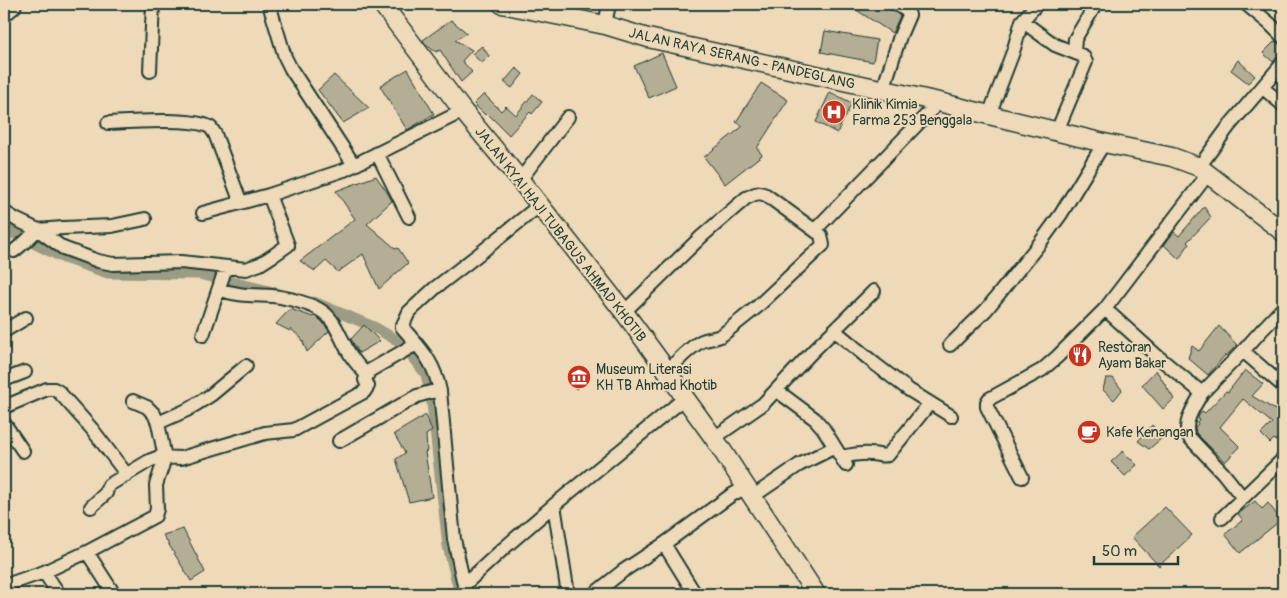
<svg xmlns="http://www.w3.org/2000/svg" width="1287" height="598" viewBox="0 0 1287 598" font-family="Pangolin,sans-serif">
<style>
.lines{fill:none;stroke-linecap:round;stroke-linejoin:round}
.canal{stroke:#9c9b83;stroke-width:11}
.building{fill:#b4ae94;stroke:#1f3d34}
.street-casing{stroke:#1f3d34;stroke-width:16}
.secondary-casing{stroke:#1f3d34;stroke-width:21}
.highway-casing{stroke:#1f3d34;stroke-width:26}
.street{stroke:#eed9b8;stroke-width:12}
.secondary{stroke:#eed9b8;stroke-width:18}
.highway{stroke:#eed9b8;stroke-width:22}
.labels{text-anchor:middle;stroke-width:4;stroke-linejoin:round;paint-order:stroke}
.street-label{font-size:14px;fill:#1f3d34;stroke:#eed9b8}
.poi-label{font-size:14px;fill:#1f3d34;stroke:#eed9b8;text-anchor:start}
</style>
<rect width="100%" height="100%" fill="#eed9b8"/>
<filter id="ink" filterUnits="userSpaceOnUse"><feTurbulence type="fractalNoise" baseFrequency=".02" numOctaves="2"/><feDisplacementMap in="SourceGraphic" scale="10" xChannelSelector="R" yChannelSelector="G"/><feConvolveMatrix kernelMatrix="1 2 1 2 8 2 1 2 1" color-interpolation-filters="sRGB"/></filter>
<g filter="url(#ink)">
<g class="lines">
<path class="canal" d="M4,227L13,233L64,258L108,273L199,274L277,293
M314,302L374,327L400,342L426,374L432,403L448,546L460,594"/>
</g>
<path class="building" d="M847,4H884L900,16L892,33Z
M451,20L467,33L455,40L472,50L462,61L472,72L461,82L440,50L436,52L426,45L423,40Z
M825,31L877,40L873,62L821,52Z
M1275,41L1283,48V54L1277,57L1273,62L1263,53Z
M482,46L489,56L482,63L472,54Z
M662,53L676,86L649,98L634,66Z
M1238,60L1255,76L1248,83L1231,70Z
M516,68L523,74L512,88L504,82Z
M408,69L434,114L407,130L380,86Z
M334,75L369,108L343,123L318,90Z
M761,83L788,100L757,148L762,155L725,184L704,157L743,126L736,122Z
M830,92L852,103L837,133L816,122Z
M484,94L501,111L506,106L516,115L533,94L542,102L532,114L530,112L509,135L487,113L485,115L474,104Z
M376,176L387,192L392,201L367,224L396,249L398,248L408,263L379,289L363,254L338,272L326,261L315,271L300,261L355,219L336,191Z
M1204,207L1211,217L1187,242L1189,244L1179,259L1164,245L1174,232L1179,236Z
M290,309L313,317L314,316L322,321L329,331L307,352L302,339L291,329L290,331L276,324Z
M364,325L380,341L359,353L351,339Z
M1219,326L1237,345L1226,356L1225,355L1208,375L1188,358L1192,346L1199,351Z
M580,366L590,377L576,389L567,378Z
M1156,370L1174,399L1163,409L1142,385Z
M1245,370L1263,384L1252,396L1277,411L1283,405V448L1274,439L1270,443L1261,434L1272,423L1243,399L1220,427L1240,447L1225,462L1196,433L1195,427L1198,424L1197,422L1199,420L1198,417L1202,411L1205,413L1226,391L1228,392Z
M1106,378H1113L1122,390L1114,400L1103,390Z
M426,415L432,431L426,435L427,451L425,452L432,497L409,502L396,459L405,453L394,434Z
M1152,425L1162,438L1149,449L1138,441Z
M1123,451L1137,465L1125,476L1111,462Z
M1255,501L1262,509L1268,503L1281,520L1240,553L1225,534L1243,520L1238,514Z
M1165,507L1192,535L1159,566L1132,537Z
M183,529L205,572L191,581L163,535Z"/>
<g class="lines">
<g class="street-casing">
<path id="street" d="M269,4L285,57L291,69L354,165
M1246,4L1269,23L1283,37
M1022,21L1055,45L1083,56L1086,62L1057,131
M605,25L609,4
M1074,52L1075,39L1096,4
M150,71L153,4
M1263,88L1283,105
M883,90L900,36L909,15L907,11L896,4
M989,115L1013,52L1022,21L1037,4
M108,123C127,122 197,117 211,128C211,128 215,134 215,134L241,203
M377,153L409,217
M1199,167L1229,126L1283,63
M1208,174L1105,309L1157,356L1202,393L1243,351L1261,331L1283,308
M520,180L568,117
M4,212L17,220L38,230L63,248L98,261L113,264L181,262L246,269L260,264L274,255L288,245L269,195
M203,213L269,195L344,170L463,111
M815,230L939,102
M14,251L26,241L37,230L63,228L112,226L145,219
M219,289C236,296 254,295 272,296C285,297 313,304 323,312C335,320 341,339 348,351C353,360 360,368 367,375
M624,312L701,237L746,198L755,194L760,193L766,195L821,235L823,245L757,307L722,335C716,339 709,338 702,341C689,347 678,361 667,371
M834,330L875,364L909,390L951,416
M4,331L26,318
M203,335L226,267
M950,345L986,310L1040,243L1061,214L1104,143
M1243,351L1283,386
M4,380L25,372
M776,390L815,419L823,428L846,465
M1202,393C1195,405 1182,423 1189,437L1223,473L1243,498
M4,407L47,389H54L59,392L92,429L127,475
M4,423L23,451
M158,423L187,410L211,395L246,366
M714,438L763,404L813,351L874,291
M339,441L417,396L431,392L440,391
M841,457C851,455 861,453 871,454C878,454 881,457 888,455L930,403
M1022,477L987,407V402L989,399L1042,370L1057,357L1105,309
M752,497L799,465L835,447
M91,507L106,493L107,489L109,485L149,461L159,457L181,458L265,433L294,430L364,392L368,386L365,380L369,371L409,348L417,345
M1222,518L1281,461
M87,552L114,594
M44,572L59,594
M464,585L503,549L554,505
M4,587L9,584L44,572L87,552L155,516L157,509L156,485L165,458L158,423L154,414L147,407L133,401
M466,594L454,539L440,391C434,361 421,349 402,327L409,312L435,288L479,254L540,205
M568,594L554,505L685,398
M594,594L623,571L664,544
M695,594L664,544L730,496L746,487"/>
</g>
<g class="secondary-casing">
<path id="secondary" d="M382,4L463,111L520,180L624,312L667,371L685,398L714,438L816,594
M502,4L605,25L648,38L939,102L989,115L1104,143L1172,157L1199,167L1283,232"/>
</g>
<g class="highway-casing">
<path id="highway" d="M4,9L10,4"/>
</g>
<use href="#street" class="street"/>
<use href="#secondary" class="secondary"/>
<use href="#highway" class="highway"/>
</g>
</g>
<defs>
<g id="hospital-disc" transform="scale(1.25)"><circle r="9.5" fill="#c8321e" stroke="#eed9b8"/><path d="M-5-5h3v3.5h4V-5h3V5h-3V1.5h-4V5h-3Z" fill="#fff"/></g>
<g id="restaurant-disc" transform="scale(1.25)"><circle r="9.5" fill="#c8321e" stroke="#eed9b8"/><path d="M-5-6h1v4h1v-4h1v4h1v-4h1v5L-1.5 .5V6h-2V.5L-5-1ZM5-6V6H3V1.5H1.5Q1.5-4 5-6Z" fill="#fff"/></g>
<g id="museum-disc" transform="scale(1.25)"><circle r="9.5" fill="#c8321e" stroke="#eed9b8"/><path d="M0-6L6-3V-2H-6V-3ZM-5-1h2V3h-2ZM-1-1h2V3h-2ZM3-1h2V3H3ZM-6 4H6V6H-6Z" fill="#fff"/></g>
<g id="cafe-disc" transform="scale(1.25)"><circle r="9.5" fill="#c8321e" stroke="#eed9b8"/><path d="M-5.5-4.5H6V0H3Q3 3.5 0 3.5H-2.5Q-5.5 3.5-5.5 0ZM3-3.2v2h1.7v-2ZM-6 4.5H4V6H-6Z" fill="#fff"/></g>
</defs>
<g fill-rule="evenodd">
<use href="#hospital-disc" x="834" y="112"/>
<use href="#restaurant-disc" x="1080" y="355"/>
<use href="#museum-disc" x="579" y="377"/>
<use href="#cafe-disc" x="1089" y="432"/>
</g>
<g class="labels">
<g class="street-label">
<text transform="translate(742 58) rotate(13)" y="5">JALAN RAYA SERANG - PANDEGLANG</text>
<text transform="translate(561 234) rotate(52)" y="5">JALAN KYAI HAJI TUBAGUS AHMAD KHOTIB</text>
</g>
<g class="poi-label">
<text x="852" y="109">Klinik Kimia<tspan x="852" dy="16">Farma 253 Benggala</tspan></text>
<text x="1098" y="352">Restoran<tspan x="1098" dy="16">Ayam Bakar</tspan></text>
<text x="596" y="374">Museum Literasi<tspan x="596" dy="16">KH TB Ahmad Khotib</tspan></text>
<text x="1106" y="437">Kafe Kenangan</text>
</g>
</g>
<rect width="1287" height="598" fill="none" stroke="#eed9b8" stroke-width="20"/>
<rect x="10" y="10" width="1267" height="578" fill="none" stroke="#1f3d34" stroke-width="2" filter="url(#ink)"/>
<path d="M1094 556v8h84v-8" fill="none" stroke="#1f3d34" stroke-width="2.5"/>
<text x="1102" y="556" font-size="15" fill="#1f3d34" stroke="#eed9b8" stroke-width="4" paint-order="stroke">50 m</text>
</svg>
